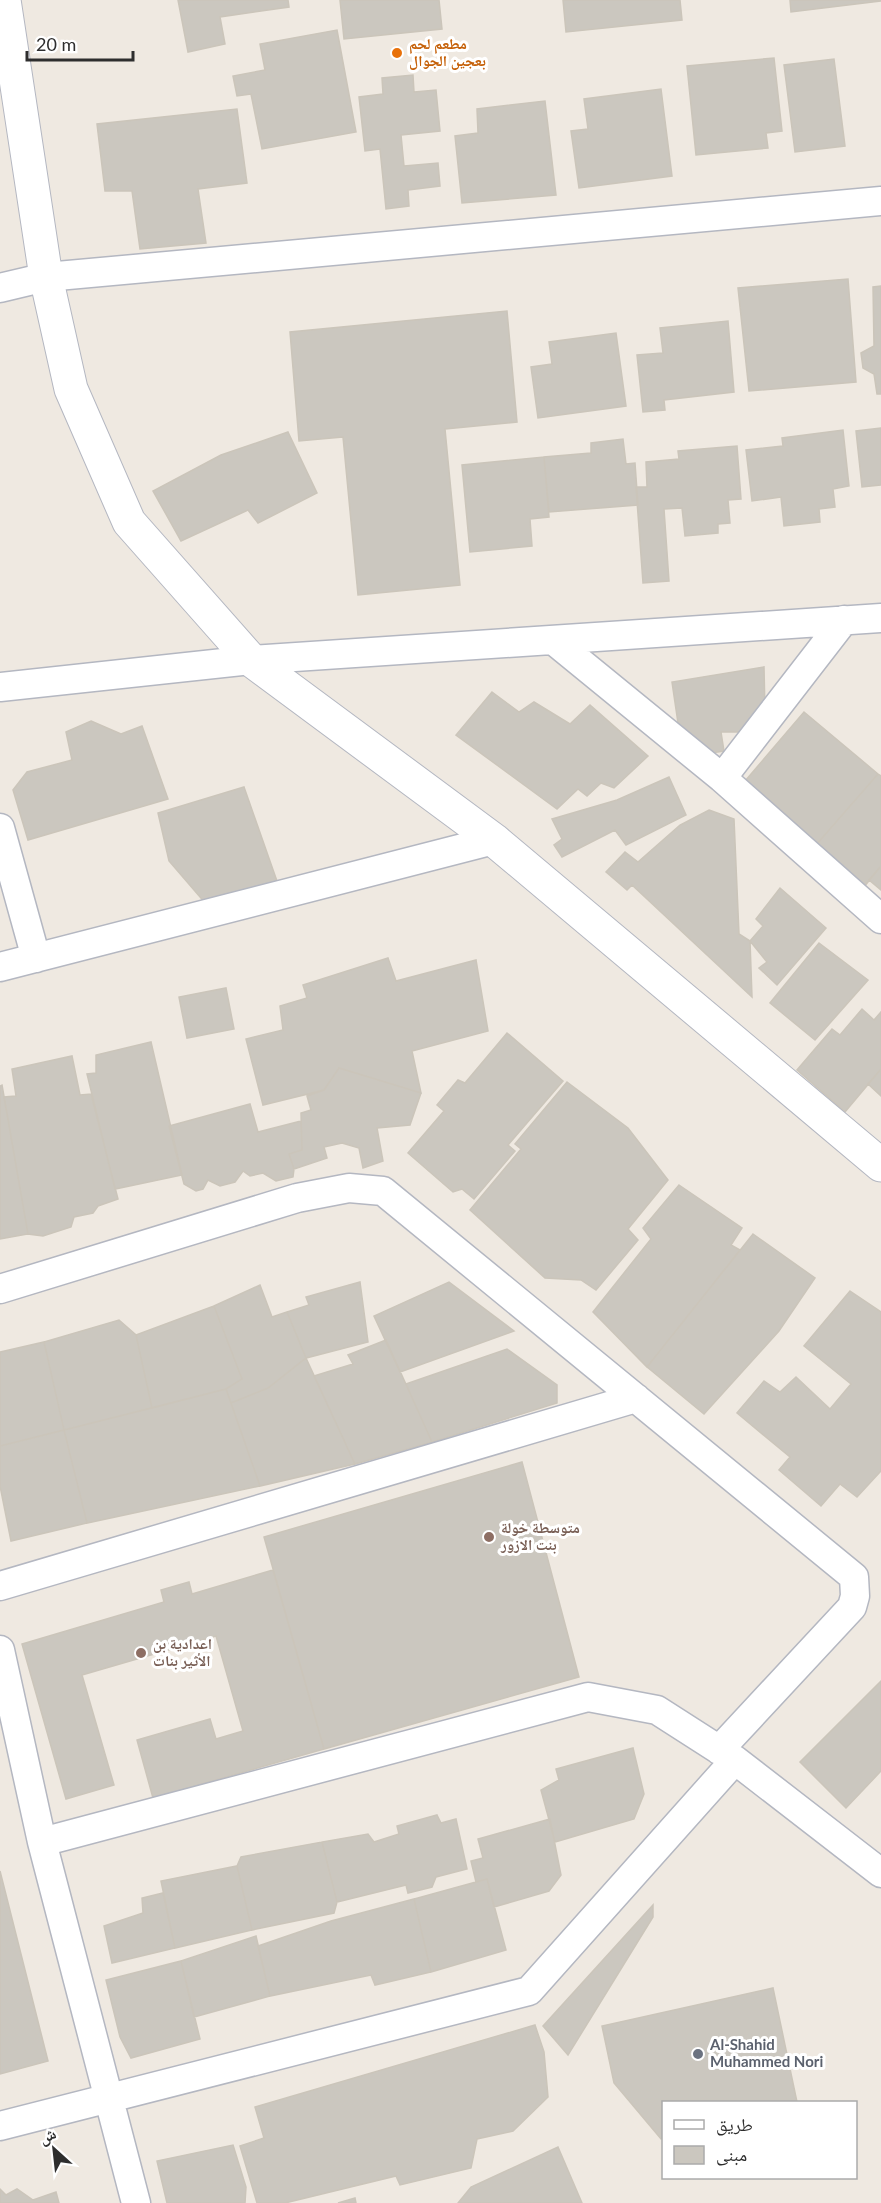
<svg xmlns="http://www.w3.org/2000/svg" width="881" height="2203" viewBox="0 0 881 2203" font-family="Lato,'Noto Naskh Arabic',sans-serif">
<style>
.building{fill:#cbc7bf;stroke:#cbc5ba;stroke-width:1.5}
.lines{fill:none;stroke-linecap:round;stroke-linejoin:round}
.minor-casing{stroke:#b4b7c1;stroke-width:31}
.secondary-casing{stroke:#b4b7c1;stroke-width:35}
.minor{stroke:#fff;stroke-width:28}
.secondary{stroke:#fff;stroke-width:33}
.food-dot{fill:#e8710a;stroke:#fff;stroke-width:2}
.education-dot{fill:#8d6e63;stroke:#fff;stroke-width:2}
.worship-dot{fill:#6b7280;stroke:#fff;stroke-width:2}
.labels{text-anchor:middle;stroke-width:6;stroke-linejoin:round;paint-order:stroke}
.food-label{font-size:15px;font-weight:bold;fill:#c56008;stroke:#fff;text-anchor:start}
.education-label{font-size:15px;font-weight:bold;fill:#785e54;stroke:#fff;text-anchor:start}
.worship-label{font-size:15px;font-weight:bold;fill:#5b616d;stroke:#fff;text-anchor:start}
</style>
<rect width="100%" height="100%" fill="#efe9e1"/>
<path class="building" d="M178,0H288L289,7L220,17L225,44L188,52Z
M340,0H439L442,29L344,39Z
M563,0H680L682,20L566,32Z
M790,0H881V1L791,12Z
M337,30L356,132L262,149L251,94L237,96L233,76L265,70L260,44Z
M774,58L782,131L766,133L768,148L696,155L687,66Z
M834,59L845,146L795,152L784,65Z
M413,75L414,92L436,90L440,131L401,135L404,166L438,163L440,186L408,190L409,206L386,209L380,149L365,151L359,97L383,94L382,78Z
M661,89L672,176L579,188L571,131L588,129L584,99Z
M545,101L556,195L462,203L455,136L478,133L477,109Z
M237,109L247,183L198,189L206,243L140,249L132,191H105L97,124Z
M848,279L856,382L749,391L738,288Z
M881,286V394H877L874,374L863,368L861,353L874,346L873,287Z
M507,311L517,422L445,429L460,585L358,595L343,437L299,441L290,332Z
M728,321L734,392L664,400L665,410L643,412L637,355L663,353L660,328Z
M616,333L626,406L538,418L531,367L552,364L549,342Z
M881,428V485L862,487L856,431Z
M843,430L849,486L833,489L835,507L819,509L820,522L784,526L781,497L752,501L746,450L783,446L782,438Z
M288,432L317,493L258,523L248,510L181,541L153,491L221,455Z
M623,439L626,464L635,463L638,505L549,512L544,457L591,453V443Z
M737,446L741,499L728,500L730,523L718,524V533L685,536L682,508L664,509L669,581L643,583L636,487H647L646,462L679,459L678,451Z
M544,457L549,517L530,519L532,546L470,552L462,465Z
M764,667L765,712L743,732H721L724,751L683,757L672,682Z
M492,692L519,712L534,702L570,724L590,705L648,756L614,788L601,783L587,796L578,789L557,809L456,735Z
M804,712L878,774L816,845L740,787Z
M91,721L121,734L142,726L168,799L28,840L13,790L27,772L72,760L66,732Z
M878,774L881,776V866L864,887L816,845Z
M669,777L686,815L626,845L615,830L562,857L554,845L562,839L552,819L617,800Z
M244,787L278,884L206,904L169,861L158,813Z
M709,810L734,819L739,934L750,941L752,997L632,885L627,890L606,872L625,852L638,862L680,825Z
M881,866V890L869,880Z
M780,888L826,928L777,985L759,968L767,962L750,941L763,926L756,919Z
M819,943L868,980L815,1040L770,1003Z
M388,958L396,981L476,960L488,1031L412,1051L421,1093L339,1068L324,1090L263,1105L246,1039L283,1030L280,1006L307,998L303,985Z
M226,988L234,1029L187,1038L179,997Z
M862,1009L874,1020L881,1012V1069L845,1112L797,1070L832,1029L840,1035Z
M507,1033L563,1081L508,1145L515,1151L474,1199L462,1189L453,1192L408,1153L444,1111L437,1105L458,1080L465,1083Z
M151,1042L182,1175L115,1189L87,1074L96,1073V1055Z
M72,1056L80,1095L91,1094L118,1199L98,1206L93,1213L74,1217L71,1227L43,1236L28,1234L4,1097L16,1096L12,1069Z
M339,1068L421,1093L410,1125L377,1128L383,1161L363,1168L359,1148L342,1143L324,1147L327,1158L294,1169L289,1154L302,1150L301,1113L311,1110L307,1096L324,1090Z
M881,1069V1096L868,1084Z
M567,1082L628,1128L668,1180L628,1229L638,1240L596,1290L581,1280L545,1278L470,1210L521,1149L515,1144Z
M2,1085L28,1234L0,1239V1086Z
M250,1104L258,1132L301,1121L302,1150L289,1154L294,1169L293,1177L276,1181L263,1173L250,1176L243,1171L235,1182L220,1186L208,1180L203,1189L196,1191L184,1184L169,1126Z
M679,1185L742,1228L731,1245L740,1250L647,1367L593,1312L651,1239L643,1228Z
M753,1234L815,1278L779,1331L704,1414L647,1367Z
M360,1282L368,1342L306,1358L287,1312L309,1305L306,1297Z
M449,1282L514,1331L400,1372L374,1316Z
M260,1285L272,1317L287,1312L306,1358L268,1388L231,1403L226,1389L242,1379L214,1306Z
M850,1291L881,1312V1471L857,1497L840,1484L821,1506L779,1470L790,1457L737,1413L764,1381L780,1392L796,1377L830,1409L851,1384L804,1346Z
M214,1306L242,1379L226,1389L152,1408L136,1335Z
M119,1320L136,1335L152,1408L64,1430L44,1342Z
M386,1340L432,1442L355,1464L314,1376L353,1364L348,1355Z
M44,1342L64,1430L0,1446V1352Z
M507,1349L557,1385V1403L432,1442L406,1384Z
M306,1358L355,1464L260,1486L231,1403L268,1388Z
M226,1389L260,1486L87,1523L64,1430Z
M64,1430L87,1523L11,1541L0,1486V1446Z
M522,1462L579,1677L324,1749L264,1537Z
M273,1570L324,1749L153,1798L137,1740L210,1719L216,1739L243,1731L216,1636L82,1675L114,1785L66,1799L22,1644L164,1602L161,1590L189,1582L192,1594Z
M881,1681V1771L846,1808L800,1762Z
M633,1748L644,1794L634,1819L555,1842L541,1790L559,1780L556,1769Z
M437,1815L441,1823L456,1819L467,1869L436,1877L432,1887L408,1893L406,1885L337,1902L322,1842L368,1834L374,1842L399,1834L397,1826Z
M550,1819L561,1875L549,1891L494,1907L487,1879L476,1882L471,1861L483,1858L478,1839Z
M322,1842L337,1902L334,1913L252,1930L237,1866L241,1857Z
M237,1866L252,1930L175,1948L161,1881Z
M0,1871L48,2061L0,2074Z
M487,1879L506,1950L431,1972L414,1899Z
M163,1893L175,1948L112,1963L104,1926L143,1913L142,1898Z
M414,1899L431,1972L375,1985L371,1975L270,1996L258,1946L331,1921Z
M653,1905V1917L568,2055L543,2026Z
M256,1936L270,1996L194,2017L181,1961Z
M181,1961L200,2039L131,2058L120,2037L106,1980Z
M773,1988L797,2102H664V2138L661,2139L614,2083L602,2026Z
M535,2025L544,2052L548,2097L513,2131L477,2139L471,2168L400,2185L396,2176L285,2203H257L240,2146L264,2138L255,2107Z
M233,2145L246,2187L245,2203H167L157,2161Z
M558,2147L582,2203H458L471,2187Z
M0,2189L6,2195L17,2189L33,2200L56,2192L59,2203H0Z
M355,2198L356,2203H338Z"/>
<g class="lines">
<g class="minor-casing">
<path id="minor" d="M0,288L46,277L881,201
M553,640L722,778L881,919
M0,687L251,660L881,618
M722,778L844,620
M0,828L36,958
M0,967L494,840
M0,1289L297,1198L349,1188L383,1191L854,1577L855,1596L852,1607L719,1750
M0,1586L636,1398
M0,1650L42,1842L136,2203
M42,1842L588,1697L657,1710L735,1760L881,1873
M0,2126L529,1991L735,1760"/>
</g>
<g class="secondary-casing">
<path id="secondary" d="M4,0L46,277L71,389L129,522L251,660L494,840L881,1165"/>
</g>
<use href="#minor" class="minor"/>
<use href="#secondary" class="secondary"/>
</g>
<circle class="food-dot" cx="397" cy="53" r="6"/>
<g class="education-dot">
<circle cx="489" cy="1537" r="6"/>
<circle cx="141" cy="1653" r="6"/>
</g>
<circle class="worship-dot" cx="698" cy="2054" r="6"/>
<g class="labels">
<g class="food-label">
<text x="409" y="49">مطعم لحم<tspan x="409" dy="17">بعجين الجوال</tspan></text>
</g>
<g class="education-label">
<text x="501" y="1533">متوسطة خولة<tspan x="501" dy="17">بنت الازور</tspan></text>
<text x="153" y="1649">اعدادية بن<tspan x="153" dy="17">الأثير بنات</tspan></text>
</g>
<g class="worship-label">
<text x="710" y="2050">Al-Shahid<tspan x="710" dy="17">Muhammed Nori</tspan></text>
</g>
</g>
<rect x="662" y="2101" width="195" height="78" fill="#ffffff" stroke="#ababab" stroke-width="1.5"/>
<rect x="674" y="2120" width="30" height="9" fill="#ffffff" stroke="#ababab" stroke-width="1.5"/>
<text x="716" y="2131" font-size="18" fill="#2e2e2e">طريق</text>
<rect x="674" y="2146" width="30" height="18" fill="#cbc7bf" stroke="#ababab" stroke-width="1.5"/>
<text x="716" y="2161" font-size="18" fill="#2e2e2e">مبنى</text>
<g transform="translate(54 2149) rotate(333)" stroke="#ffffff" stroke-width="4.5" paint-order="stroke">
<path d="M0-4.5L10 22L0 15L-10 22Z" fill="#2e2e2e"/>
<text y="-9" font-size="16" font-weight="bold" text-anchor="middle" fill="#2e2e2e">ش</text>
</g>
<path d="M27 51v9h106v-9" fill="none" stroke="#2e2e2e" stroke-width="3"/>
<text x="36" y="51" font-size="18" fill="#2e2e2e" stroke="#ffffff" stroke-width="4.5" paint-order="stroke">20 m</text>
</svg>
